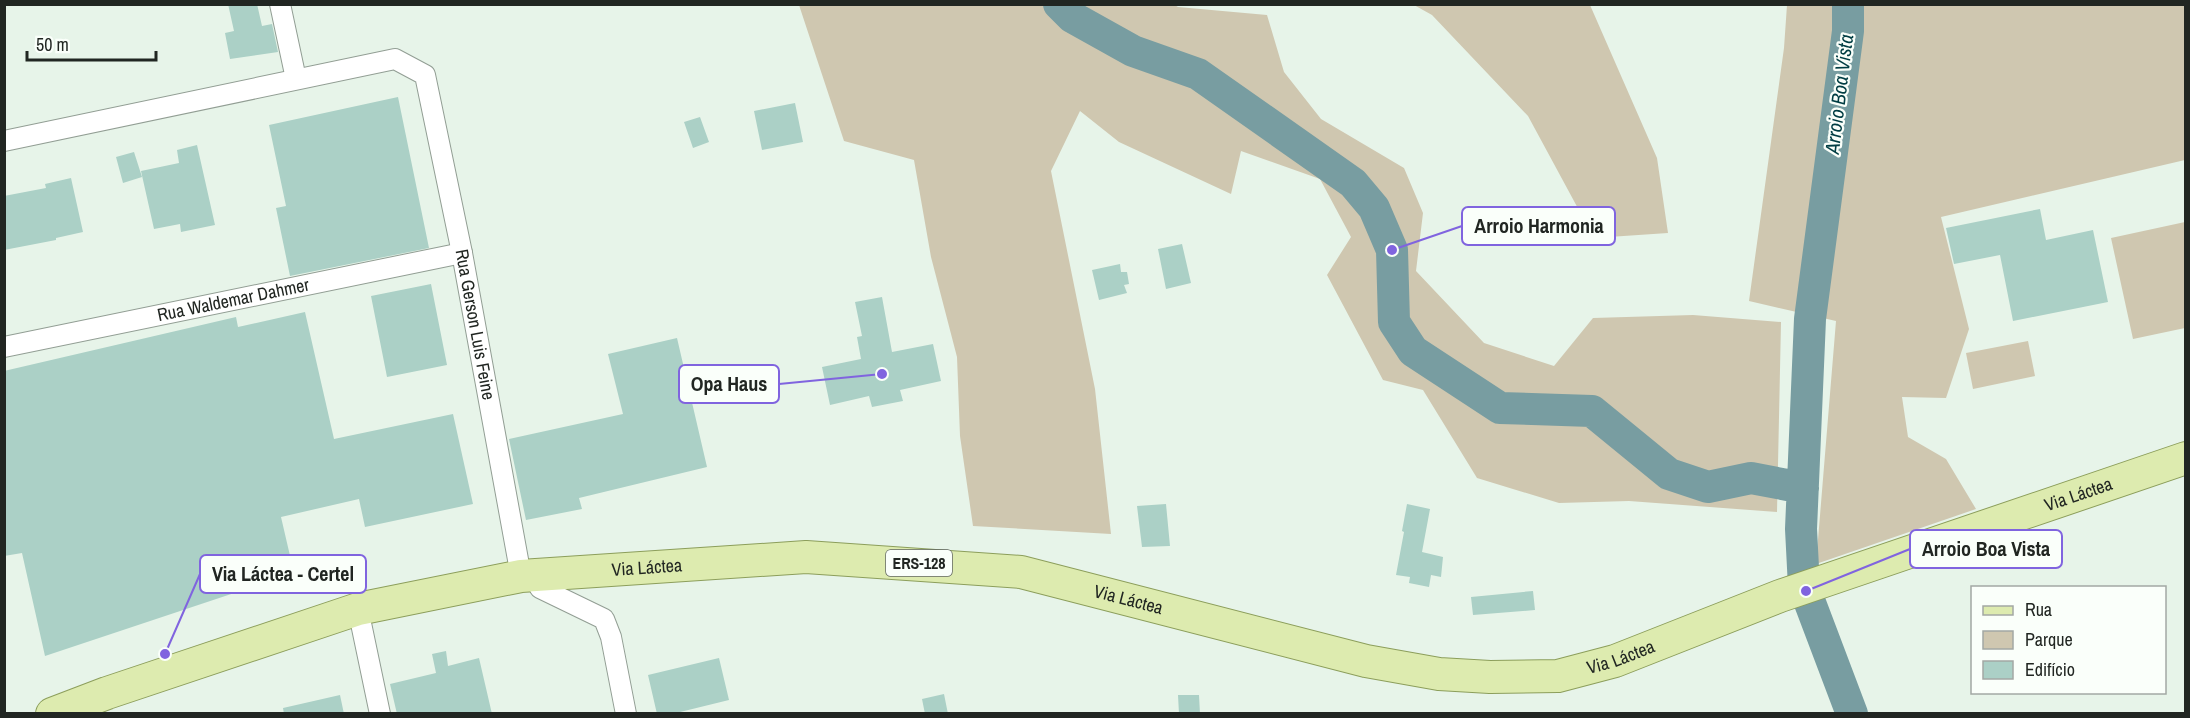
<svg xmlns="http://www.w3.org/2000/svg" width="2190" height="718" viewBox="0 0 2190 718" font-family="'Archivo Narrow',sans-serif">
<style>
.green{fill:#cfc7b0}
.lines{fill:none;stroke-linecap:round;stroke-linejoin:round}
.river{stroke:#789da1;stroke-width:32}
.building{fill:#abd0c6}
.street-casing{stroke:#929e94;stroke-width:22}
.primary-casing{stroke:#8c9e5b;stroke-width:34}
.street{stroke:#fff;stroke-width:20}
.primary{stroke:#ddebaf;stroke-width:32}
.labels{text-anchor:middle;stroke-width:4.5;stroke-linejoin:round;paint-order:stroke}
.shield{fill:#fafffa;stroke:#626763;stroke-width:1.5}
.shield-label{font-size:16px;font-weight:bold;fill:#212622}
.street-label{font-size:18px;fill:#212622;stroke:#fafffa}
.water-label{font-size:20px;font-style:italic;fill:#003d43;stroke:#fafffa}
.leader{fill:none;stroke:#8064df;stroke-width:2}
.callout-dot{fill:#8064df;stroke:#fafffa;stroke-width:2}
.callout{fill:#fafffa;stroke:#8064df;stroke-width:2}
.callout-label{font-size:20px;text-anchor:middle;font-weight:bold;fill:#212622}
</style>
<rect width="100%" height="100%" fill="#e7f4e9"/>
<path class="green" d="M1173,4L1178,7L1267,15L1284,72L1321,119L1404,168L1423,213L1416,271L1484,343L1554,366L1593,318L1693,315L1781,322L1777,512L1629,501L1559,503L1477,478L1423,390L1383,380L1327,275L1351,237L1320,179L1241,151L1231,194L1119,142L1080,111L1051,171L1095,389L1111,534L973,526L960,436L957,357L931,257L914,160L844,141L799,5Z
M1414,5H1590L1657,158L1668,233L1594,238L1528,116L1432,15Z
M1787,5H2185V160L1941,217L1969,329L1946,398L1902,397L1908,437L1946,459L1976,509L1816,564L1836,321L1749,301L1784,48Z
M2185,222V328L2133,339L2111,238Z
M2028,341L2035,376L1973,389L1966,353Z"/>
<g class="lines">
<path class="river" d="M1059,4L1072,17L1133,51L1198,74L1353,183L1374,208L1392,250L1394,322L1413,351L1500,408L1592,411L1669,474L1708,487L1751,478L1803,488
M1848,4V31L1810,319L1801,529L1804,587L1852,714"/>
</g>
<path class="building" d="M228,4H257L262,26L272,24L278,52L230,59L225,33L234,31Z
M398,97L429,248L290,276L276,208L286,206L269,125Z
M795,103L803,142L762,150L754,111Z
M700,117L709,142L693,148L684,122Z
M197,145L215,225L181,232L180,224L154,229L141,171L179,163L177,150Z
M134,152L142,177L123,183L116,157Z
M71,178L83,232L56,238V240L4,250V196L46,188L45,184Z
M2040,209L2046,240L2093,230L2108,302L2013,321L2000,255L1954,264L1946,228Z
M1182,244L1191,283L1166,289L1158,249Z
M1120,264L1121,272H1127L1129,284L1124,285L1127,293L1099,300L1092,270Z
M431,284L447,365L387,377L371,296Z
M882,297L892,352L933,344L941,381L900,390L903,401L872,407L869,396L830,405L822,367L861,359L857,337L862,336L855,302Z
M305,312L334,439L453,414L473,504L365,527L359,499L281,517L294,573L45,656L22,553L4,556V371L236,317L238,327Z
M677,338L707,467L579,498L582,509L526,520L509,439L623,414L608,354Z
M1166,504L1170,546L1142,547L1137,506Z
M1407,504L1430,509L1422,552L1443,557L1441,577L1431,575L1429,587L1409,583L1410,577L1396,575L1404,532L1402,531Z
M1533,591L1535,610L1473,615L1471,597Z
M446,651L448,666L479,658L492,714H397L390,684L436,673L432,654Z
M719,658L729,700L672,714H657L648,675Z
M944,694L948,714H925L922,699Z
M340,695L344,714H284L283,708Z
M1178,695H1199L1200,714H1179Z"/>
<g class="lines">
<g class="street-casing">
<g id="street">
<path d="M280,4L296,79"/>
<path id="s1" d="M4,141L395,59L425,75L462,253L521,576"/>
<path id="s2" d="M4,347L462,253"/>
<path d="M533,575L540,588L604,619L611,637L626,714"/>
<path d="M358,609L380,714"/>
</g>
</g>
<g class="primary-casing">
<g id="primary">
<path id="s3" d="M52,714L107,693L358,609L521,576L806,557L1021,572L1366,661L1439,674L1490,677L1558,676L1615,661L1780,596L2186,458"/>
</g>
</g>
<use href="#street" class="street"/>
<use href="#primary" class="primary"/>
</g>
<g class="labels">
<rect class="shield" x="886" y="550" width="66" height="26" rx="4.5"/>
<g class="shield-label">
<text x="919" y="569">ERS-128</text>
</g>
<g class="street-label">
<text dy="6" stroke="none"><textPath href="#s2" startOffset="234">Rua Waldemar Dahmer</textPath></text>
<text dy="6" stroke="none"><textPath href="#s1" startOffset="688">Rua Gerson Luis Feine</textPath></text>
<text dy="6" stroke="none"><textPath href="#s3" startOffset="2092">Via Láctea</textPath></text>
<text dy="6" stroke="none"><textPath href="#s3" startOffset="616">Via Láctea</textPath></text>
<text dy="6" stroke="none"><textPath href="#s3" startOffset="1102">Via Láctea</textPath></text>
<text dy="6" stroke="none"><textPath href="#s3" startOffset="1606">Via Láctea</textPath></text>
</g>
<g class="water-label">
<text transform="translate(1839 94) rotate(-83)" y="7">Arroio Boa Vista</text>
</g>
</g>
<path class="leader" d="M1392 250L1462 226M882 374L779 384M1806 591L1910 549M165 654L200 574"/>
<g class="callout-dot">
<circle cx="1392" cy="250" r="6"/>
<circle cx="882" cy="374" r="6"/>
<circle cx="1806" cy="591" r="6"/>
<circle cx="165" cy="654" r="6"/>
</g>
<g class="callout">
<rect x="1462" y="207" width="153" height="38" rx="6"/>
<rect x="679" y="365" width="100" height="38" rx="6"/>
<rect x="1910" y="530" width="152" height="38" rx="6"/>
<rect x="200" y="555" width="166" height="38" rx="6"/>
</g>
<g class="callout-label">
<text x="1539" y="233">Arroio Harmonia</text>
<text x="729" y="391">Opa Haus</text>
<text x="1986" y="556">Arroio Boa Vista</text>
<text x="283" y="581">Via Láctea - Certel</text>
</g>
<rect width="2190" height="718" fill="none" stroke="#212622" stroke-width="12"/>
<rect x="1971" y="586" width="195" height="108" fill="#fafffa" stroke="#a3a8a4" stroke-width="1.5"/>
<rect x="1983" y="606" width="30" height="9" fill="#ddebaf" stroke="#a3a8a4" stroke-width="1.5"/>
<text x="2025" y="616" font-size="18" fill="#212622">Rua</text>
<rect x="1983" y="631" width="30" height="18" fill="#cfc7b0" stroke="#a3a8a4" stroke-width="1.5"/>
<text x="2025" y="646" font-size="18" fill="#212622">Parque</text>
<rect x="1983" y="661" width="30" height="18" fill="#abd0c6" stroke="#a3a8a4" stroke-width="1.5"/>
<text x="2025" y="676" font-size="18" fill="#212622">Edifício</text>
<path d="M27 51v9h129v-9" fill="none" stroke="#212622" stroke-width="3"/>
<text x="36" y="51" font-size="18" fill="#212622" stroke="#fafffa" stroke-width="4.5" paint-order="stroke">50 m</text>
</svg>
